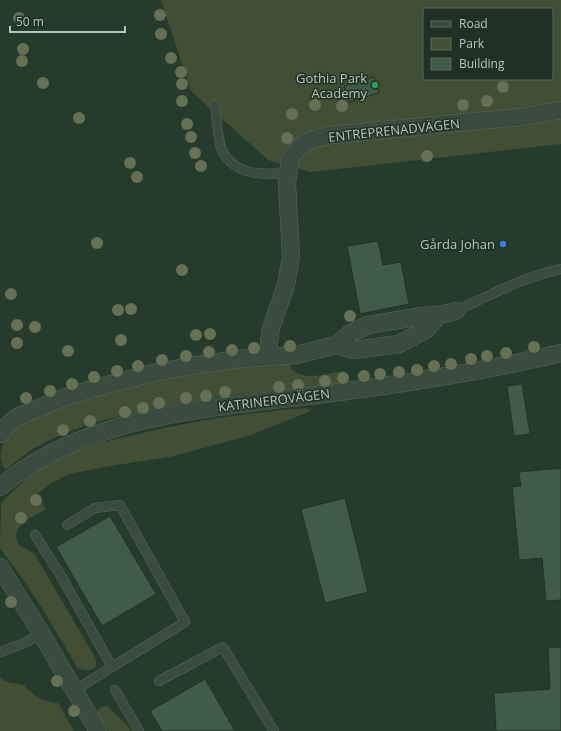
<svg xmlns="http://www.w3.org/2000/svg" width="561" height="731" viewBox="0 0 561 731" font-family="'Open Sans',sans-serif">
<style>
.green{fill:#414f35;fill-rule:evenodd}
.building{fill:#415b49;stroke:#203326}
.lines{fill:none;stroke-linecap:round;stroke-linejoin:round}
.lane-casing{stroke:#576a5d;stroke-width:10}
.street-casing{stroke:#576a5d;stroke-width:18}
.lane{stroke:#394c3f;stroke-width:9}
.street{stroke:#394c3f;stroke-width:17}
.tree{fill:#667054}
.leisure-dot{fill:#2e9e5b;stroke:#1e3124;stroke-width:1.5}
.shop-dot{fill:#3f7fe0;stroke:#1e3124;stroke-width:1.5}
.labels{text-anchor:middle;stroke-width:3;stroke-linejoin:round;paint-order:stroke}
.poi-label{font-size:13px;fill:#b5c8bb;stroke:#1e3124;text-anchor:end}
.street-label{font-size:13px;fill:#b5c8bb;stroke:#1e3124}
</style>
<rect width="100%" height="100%" fill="#253c2c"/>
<path class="green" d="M161,0H561V144L311,172L268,160L191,91ZM424,9H552V79H424Z
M289,360L292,370C306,381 326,374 342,371L344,372L346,383L216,397L165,406L108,419L81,427L51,439L31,450L5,470C0,461 0,457 2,447C13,412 78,401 109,392C127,387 145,381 162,378C204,370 247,366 289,360Z
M305,408L309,409L311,411L248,436L196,450L175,456L104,467L69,474L52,483L37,494L46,509C33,517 6,527 20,546L34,553L96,659V666C91,672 83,671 77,667L42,608L20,575L0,548L1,503C16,488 33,471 53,461C78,448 106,441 134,435C190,421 247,413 305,408Z
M0,678L7,682L24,685L27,690H29C36,698 47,702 58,703L74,731H0Z
M107,706L126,724L131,731H108L97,713L100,707Z"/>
<path class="building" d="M374,77L379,93L349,102L344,86Z
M378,241L383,265L401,262L409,304L360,314L347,246Z
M522,384L530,434L514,436L507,386Z
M561,468V600L546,601L542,558L519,560L512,487L521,486L519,472Z
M345,498L368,592L325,603L301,509Z
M110,516L156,594L102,626L56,547Z
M561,647V731H496L494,693L550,689L548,648Z
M205,679L235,731H162L150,711Z"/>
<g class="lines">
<g class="lane-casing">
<path id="lane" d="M215,104C216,114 218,141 222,150C235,176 262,175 288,173
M456,311C490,295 524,277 561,269
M67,525L95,508L120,505L185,622L112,667
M35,535L61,576L112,667L75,690
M0,652L27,642L41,633
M159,681L223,647L274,731
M115,690L139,731"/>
</g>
<g class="street-casing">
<path id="street" d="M336,345L354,350L399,344L427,329L439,315
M269,356V341L271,328L286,285L291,257L287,184L288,173L290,159L298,148L311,140L331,135L521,117L561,110
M0,434L5,427L17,417L63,398L95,388L153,373L190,366L239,359L296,355L336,345L349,334L368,325L422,316L439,315L456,311
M0,487C91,411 220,408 332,393C409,383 486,371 561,353
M0,567L41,633L98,731"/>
</g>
<use href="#lane" class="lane"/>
<use href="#street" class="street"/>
</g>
<g class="tree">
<circle cx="160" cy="15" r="6"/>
<circle cx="19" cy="18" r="6"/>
<circle cx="161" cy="34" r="6"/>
<circle cx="23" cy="49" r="6"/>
<circle cx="171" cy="58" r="6"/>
<circle cx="22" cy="61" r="6"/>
<circle cx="181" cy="72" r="6"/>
<circle cx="43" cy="83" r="6"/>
<circle cx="182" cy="84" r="6"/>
<circle cx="503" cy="87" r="6"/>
<circle cx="182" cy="101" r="6"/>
<circle cx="487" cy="101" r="6"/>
<circle cx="315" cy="105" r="6"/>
<circle cx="463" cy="105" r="6"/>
<circle cx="342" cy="106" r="6"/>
<circle cx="292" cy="114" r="6"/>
<circle cx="79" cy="118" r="6"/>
<circle cx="187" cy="124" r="6"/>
<circle cx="191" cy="137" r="6"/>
<circle cx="287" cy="138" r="6"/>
<circle cx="195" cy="153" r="6"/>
<circle cx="427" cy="156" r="6"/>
<circle cx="130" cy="163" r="6"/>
<circle cx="201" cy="166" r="6"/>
<circle cx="137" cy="177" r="6"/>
<circle cx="97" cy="243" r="6"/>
<circle cx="182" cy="270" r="6"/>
<circle cx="11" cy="294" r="6"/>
<circle cx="131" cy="309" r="6"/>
<circle cx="118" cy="310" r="6"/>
<circle cx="350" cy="316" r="6"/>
<circle cx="17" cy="325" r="6"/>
<circle cx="35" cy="327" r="6"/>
<circle cx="210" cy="334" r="6"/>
<circle cx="196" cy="335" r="6"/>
<circle cx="121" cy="340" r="6"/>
<circle cx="17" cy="343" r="6"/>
<circle cx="290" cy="346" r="6"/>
<circle cx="534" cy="347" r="6"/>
<circle cx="254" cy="348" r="6"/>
<circle cx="232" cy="350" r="6"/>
<circle cx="68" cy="351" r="6"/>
<circle cx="209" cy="352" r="6"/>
<circle cx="506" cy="353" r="6"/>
<circle cx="186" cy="356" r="6"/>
<circle cx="487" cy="356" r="6"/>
<circle cx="471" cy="359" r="6"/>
<circle cx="162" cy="360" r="6"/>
<circle cx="451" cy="364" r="6"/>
<circle cx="138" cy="366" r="6"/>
<circle cx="434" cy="366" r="6"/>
<circle cx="417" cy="370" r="6"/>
<circle cx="117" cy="371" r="6"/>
<circle cx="399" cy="372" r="6"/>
<circle cx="380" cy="374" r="6"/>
<circle cx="364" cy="376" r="6"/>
<circle cx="94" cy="377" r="6"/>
<circle cx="343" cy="378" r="6"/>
<circle cx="325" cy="381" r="6"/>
<circle cx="72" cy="384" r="6"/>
<circle cx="298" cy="385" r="6"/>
<circle cx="279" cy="387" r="6"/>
<circle cx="50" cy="391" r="6"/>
<circle cx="225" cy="392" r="6"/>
<circle cx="206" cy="396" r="6"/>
<circle cx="26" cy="398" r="6"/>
<circle cx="186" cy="398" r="6"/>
<circle cx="159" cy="403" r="6"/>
<circle cx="143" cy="408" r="6"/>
<circle cx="125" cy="412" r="6"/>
<circle cx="90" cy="421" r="6"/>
<circle cx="63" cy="430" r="6"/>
<circle cx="36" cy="500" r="6"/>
<circle cx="21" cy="518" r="6"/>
<circle cx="11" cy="602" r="6"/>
<circle cx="57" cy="681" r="6"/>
<circle cx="74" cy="711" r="6"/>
</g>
<circle class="leisure-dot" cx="375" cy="85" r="4"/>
<circle class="shop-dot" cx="503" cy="244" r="4"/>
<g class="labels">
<g class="poi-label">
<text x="367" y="83">Gothia Park<tspan x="367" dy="15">Academy</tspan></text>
<text x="495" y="249">Gårda Johan</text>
</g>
<g class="street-label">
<text transform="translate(394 130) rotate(-6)" y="5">ENTREPRENADVÄGEN</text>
<text transform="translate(274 400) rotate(-7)" y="5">KATRINEROVÄGEN</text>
</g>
</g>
<rect x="423" y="8" width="130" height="72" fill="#1e3124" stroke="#5a6d60"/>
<rect x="431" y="21" width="20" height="6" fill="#394c3f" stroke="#5a6d60"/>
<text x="459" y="28" font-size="12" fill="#b5c8bb">Road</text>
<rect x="431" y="38" width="20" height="12" fill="#414f35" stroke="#5a6d60"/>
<text x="459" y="48" font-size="12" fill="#b5c8bb">Park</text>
<rect x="431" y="58" width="20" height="12" fill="#415b49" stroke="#5a6d60"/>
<text x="459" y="68" font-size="12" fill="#b5c8bb">Building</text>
<path d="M10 26v6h115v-6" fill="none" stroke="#b5c8bb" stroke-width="2"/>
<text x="16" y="26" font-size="12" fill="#b5c8bb" stroke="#1e3124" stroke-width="3" paint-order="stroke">50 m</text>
</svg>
